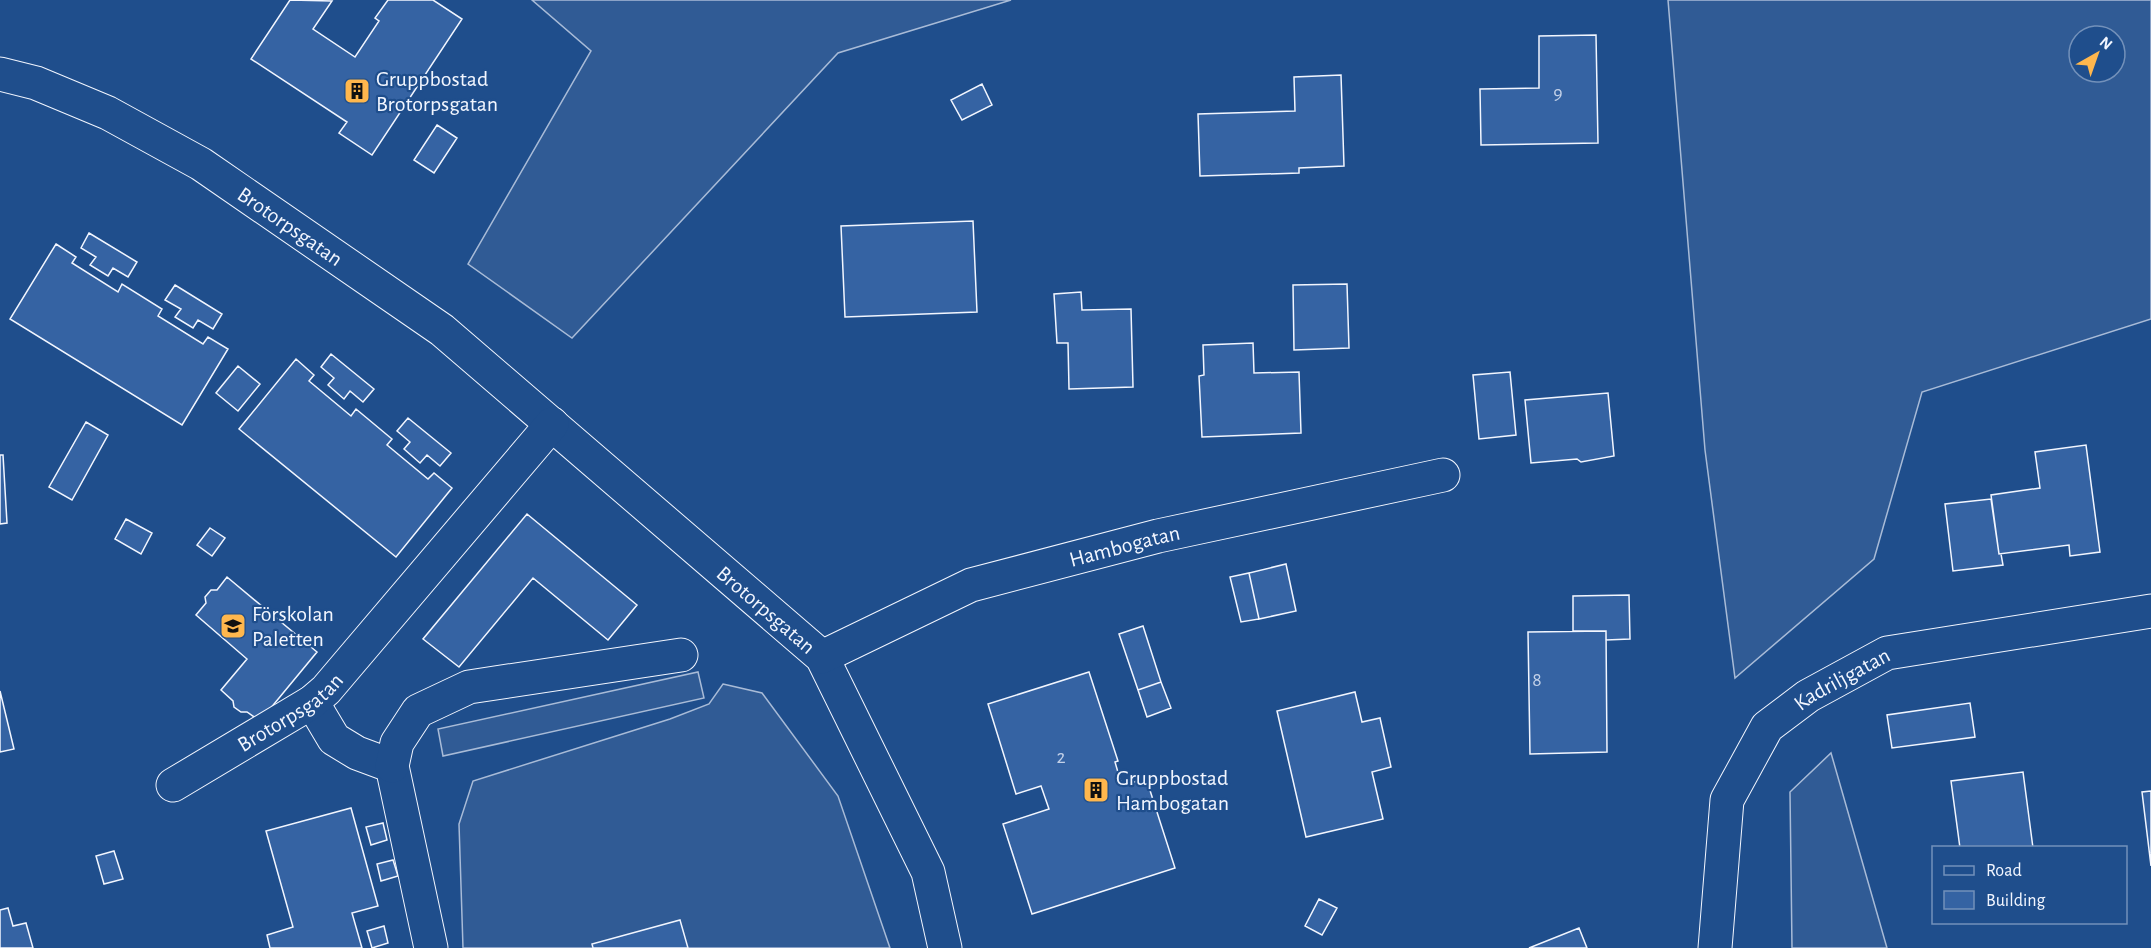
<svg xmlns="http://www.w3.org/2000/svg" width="2151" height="948" viewBox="0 0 2151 948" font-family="'Alegreya Sans',sans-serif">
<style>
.built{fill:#305b95;stroke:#a8bbd7;stroke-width:1.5;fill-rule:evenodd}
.building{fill:#3563a3;stroke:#f2f6ff;stroke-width:1.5}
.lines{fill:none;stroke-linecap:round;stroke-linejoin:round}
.street-casing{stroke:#f2f6ff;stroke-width:35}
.street{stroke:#1f4e8c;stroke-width:33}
.labels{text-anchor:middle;stroke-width:4.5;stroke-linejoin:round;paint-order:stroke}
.number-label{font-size:20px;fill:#c3d1e8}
.poi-label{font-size:22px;fill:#f2f6ff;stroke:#1f4e8c;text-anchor:start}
.street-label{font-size:22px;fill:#f2f6ff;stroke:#1f4e8c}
</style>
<rect width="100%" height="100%" fill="#1f4e8c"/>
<path class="built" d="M532,0H1011L838,53L572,338L468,264L591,51Z
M1668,0H2151V319L1922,392L1874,559L1735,678L1705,450ZM2079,36H2115V72H2079Z
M698,672L704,698L443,756L438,729Z
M723,684L762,693L838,796L890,948H463L459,824L473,781L670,719L709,704Z
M1831,753L1887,948H1792L1790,792Z"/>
<path class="building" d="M290,0L332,1L313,29L355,57L379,21L375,18L388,0H433L462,19L372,155L339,133L347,122L251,59Z
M1596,35L1598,143L1481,145L1480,89L1539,88V36Z
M1341,75L1344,166L1299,168V173L1200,176L1198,114L1295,111L1294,77Z
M982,84L992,105L962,120L951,100Z
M437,125L457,138L434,173L414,160Z
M973,221L977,312L845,317L841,226Z
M89,233L137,262L128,277L113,268L108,276L90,265L96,257L81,248Z
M56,244L76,257L72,263L118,292L122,284L162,309L158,316L203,344L208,337L228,349L182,425L10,319Z
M1347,284L1349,348L1294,350L1293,285Z
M175,285L222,314L213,329L198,320L193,328L175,317L181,309L165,300Z
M1081,292L1082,310L1131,309L1133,387L1069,389L1068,343H1057L1054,294Z
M1253,343L1254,373L1299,372L1301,433L1202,437L1199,376L1204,375L1203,345Z
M331,354L374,389L363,402L350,391L344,399L328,385L334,378L321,367Z
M296,359L314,375L309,381L351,416L356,409L392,439L387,445L428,479L434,473L452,488L396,557L239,429Z
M238,366L260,384L238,411L216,393Z
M1510,372L1516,435L1479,439L1473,375Z
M1608,393L1614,456L1581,462L1577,459L1531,463L1525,400Z
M408,418L451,453L440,466L427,455L420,463L404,449L410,442L397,431Z
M86,422L108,435L72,500L49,487Z
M2086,445L2100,552L2070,556L2069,545L1999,554L1991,495L2040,488L2035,452Z
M0,455H3L7,523L0,524Z
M1991,499L1999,554H2001L2003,565L1953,571L1945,504Z
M527,514L637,605L608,640L533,578L459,667L423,639Z
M126,519L152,533L141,554L115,539Z
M210,528L225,538L212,556L197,545Z
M1286,564L1296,611L1259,619L1249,573Z
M1249,573L1259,619L1241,622L1230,577Z
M227,577L317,652L260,721L247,712H241L234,707L233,701L221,690L247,659L196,615L206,603L205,597L211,590H217Z
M1629,595L1630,639L1606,640V631H1573V596Z
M1143,626L1161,682L1138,690L1119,634Z
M1606,631L1607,752L1530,754L1528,632Z
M1089,672L1118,761L1115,762L1122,786L1146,778L1175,868L1032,914L1003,824L1049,809L1041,786L1016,794L988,704Z
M1161,682L1171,708L1147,717L1138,690Z
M0,691L14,749L0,752Z
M1355,692L1362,722L1380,718L1391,767L1372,772L1383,819L1306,837L1277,711Z
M1970,703L1975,737L1892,748L1887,715Z
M2023,772L2033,848H1960L1951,781Z
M2151,791V866L2142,792Z
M351,808L378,906L352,913L362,948H270L267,935L293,927L266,831Z
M383,823L387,840L371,845L366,827Z
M114,851L123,879L104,884L96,856Z
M393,860L398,876L381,881L377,864Z
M1319,899L1337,908L1322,935L1305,926Z
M8,908L13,926L26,923L33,948H0V910Z
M680,920L688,948H593L592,944Z
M384,926L388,943L372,948L367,931Z
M1579,928L1587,948H1529Z"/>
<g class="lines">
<g class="street-casing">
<g id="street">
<path id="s1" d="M0,74L36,83L108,113L201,164L442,330L822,657L928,872L945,948"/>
<path id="s2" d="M822,657L971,585L1158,536L1443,475"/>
<path d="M312,702L334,739L357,753L392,766L431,948"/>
<path d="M392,766L397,743L418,711L469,687L681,655"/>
<path id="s3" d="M173,785L312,702L326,690L552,424"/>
<path id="s4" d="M1715,948L1727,800L1767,727L1808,696L1887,653L2151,611"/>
</g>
</g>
<use href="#street" class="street"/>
</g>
<defs>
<g id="building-square" transform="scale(1.35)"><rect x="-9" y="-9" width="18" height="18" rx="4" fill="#ffb74d" stroke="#1f4e8c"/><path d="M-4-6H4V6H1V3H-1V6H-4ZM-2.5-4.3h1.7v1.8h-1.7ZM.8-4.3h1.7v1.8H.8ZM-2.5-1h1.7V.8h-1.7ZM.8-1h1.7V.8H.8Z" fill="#111"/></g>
<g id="school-square" transform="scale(1.35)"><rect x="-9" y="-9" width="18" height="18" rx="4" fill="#ffb74d" stroke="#1f4e8c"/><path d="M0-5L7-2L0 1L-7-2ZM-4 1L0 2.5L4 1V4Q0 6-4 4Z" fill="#111"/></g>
</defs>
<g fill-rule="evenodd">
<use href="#building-square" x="357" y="91"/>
<use href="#school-square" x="233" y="626"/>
<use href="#building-square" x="1096" y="790"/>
</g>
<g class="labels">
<g class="number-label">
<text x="1558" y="99">9</text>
<text x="1537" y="686">8</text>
<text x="1061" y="763">2</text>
</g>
<g class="poi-label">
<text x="376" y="86">Gruppbostad<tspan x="376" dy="25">Brotorpsgatan</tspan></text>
<text x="252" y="621">Förskolan<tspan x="252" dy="25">Paletten</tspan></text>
<text x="1116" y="785">Gruppbostad<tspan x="1116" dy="25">Hambogatan</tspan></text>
</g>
<g class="street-label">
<text dy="8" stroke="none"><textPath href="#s1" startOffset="330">Brotorpsgatan</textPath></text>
<text dy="8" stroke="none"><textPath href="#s2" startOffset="324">Hambogatan</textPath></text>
<text dy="8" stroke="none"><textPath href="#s1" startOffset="942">Brotorpsgatan</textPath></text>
<text dy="8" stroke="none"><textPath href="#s4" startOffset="321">Kadriljgatan</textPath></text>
<text dy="8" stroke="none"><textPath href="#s3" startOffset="138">Brotorpsgatan</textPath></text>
</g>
</g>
<rect x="1932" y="846" width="195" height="78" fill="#1f4e8c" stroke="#7391ba" stroke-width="1.5"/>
<rect x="1944" y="866" width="30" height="9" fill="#1f4e8c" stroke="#7391ba" stroke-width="1.5"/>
<text x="1986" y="876" font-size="18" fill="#f2f6ff">Road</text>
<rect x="1944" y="891" width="30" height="18" fill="#3563a3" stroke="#7391ba" stroke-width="1.5"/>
<text x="1986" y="906" font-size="18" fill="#f2f6ff">Building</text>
<g transform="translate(2097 54) rotate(40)"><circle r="28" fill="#1f4e8c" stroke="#7391ba" stroke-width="1.5"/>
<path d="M0-4.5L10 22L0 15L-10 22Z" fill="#ffb74d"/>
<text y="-9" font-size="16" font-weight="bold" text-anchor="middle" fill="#f2f6ff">N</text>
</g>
</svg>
